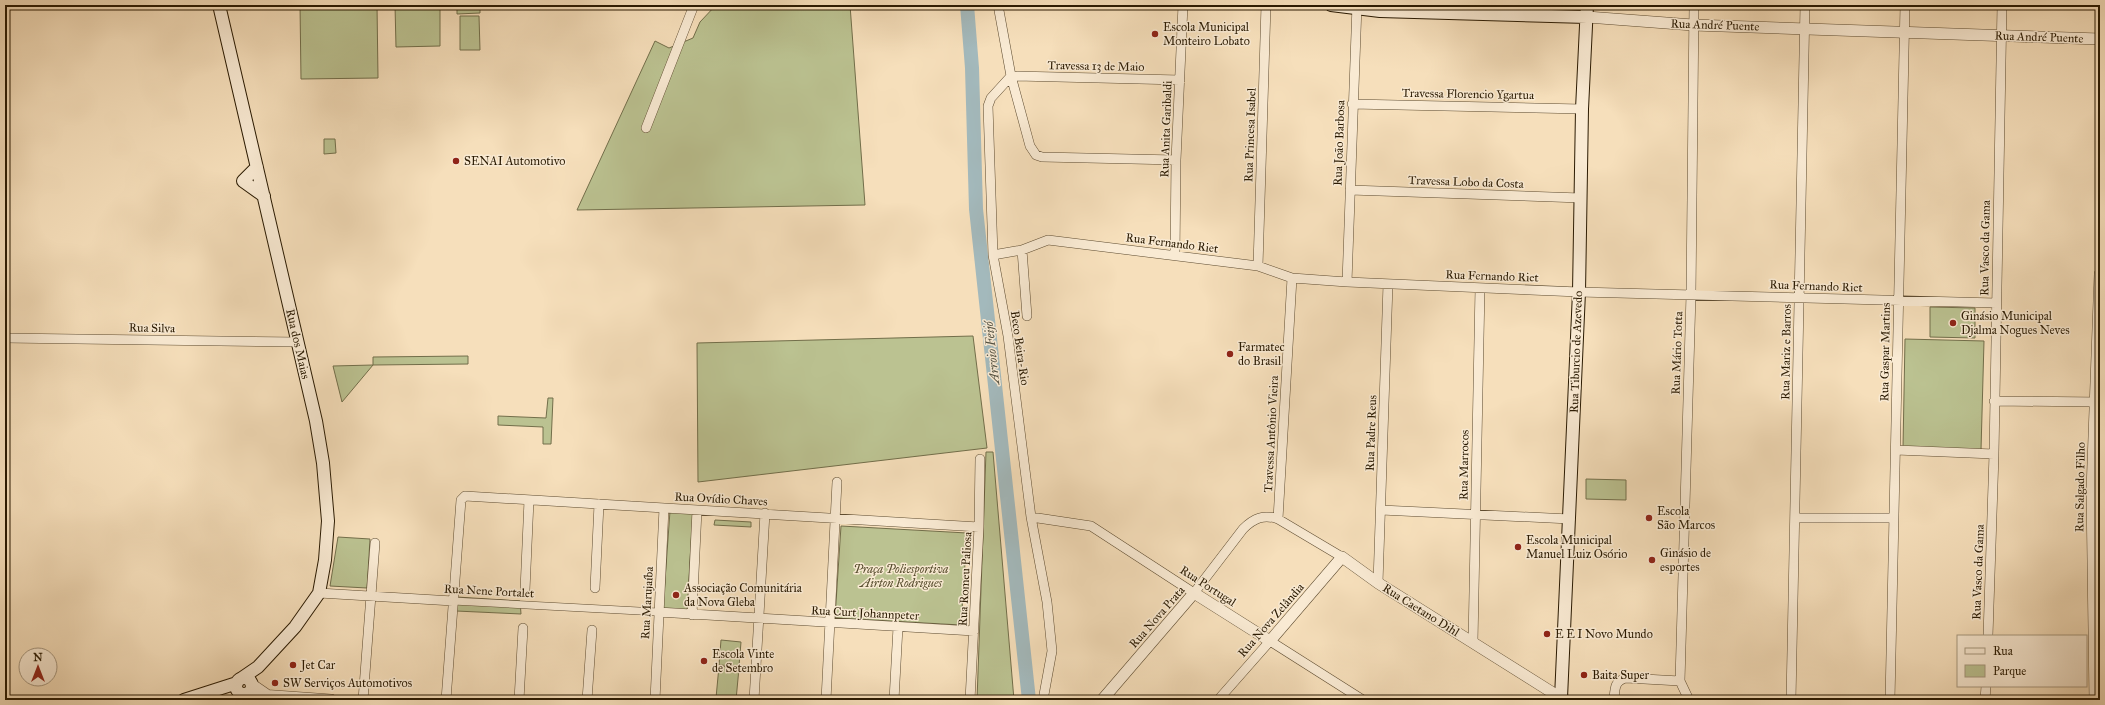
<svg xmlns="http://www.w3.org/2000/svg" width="2105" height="705" viewBox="0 0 2105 705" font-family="'IM FELL Great Primer',serif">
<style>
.green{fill:#bbc291;stroke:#726e4a}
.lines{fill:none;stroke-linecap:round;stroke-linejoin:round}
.river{stroke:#a3b9bc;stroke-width:14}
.pedestrian-casing{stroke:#5d4b30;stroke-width:8}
.minor-casing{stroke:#5d4b30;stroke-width:10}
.tertiary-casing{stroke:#5d4b30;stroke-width:12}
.secondary-casing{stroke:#2a1a02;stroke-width:14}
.pedestrian{stroke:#f9ead3;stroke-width:7}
.minor{stroke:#f9ead3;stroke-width:9}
.tertiary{stroke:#f9ead3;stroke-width:11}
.secondary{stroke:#f9ead3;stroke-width:12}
.poi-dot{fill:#8f2418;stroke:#f9ead3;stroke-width:1.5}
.labels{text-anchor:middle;stroke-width:3;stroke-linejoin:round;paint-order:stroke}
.street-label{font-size:12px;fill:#2a1a02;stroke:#f9ead3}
.poi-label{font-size:12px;fill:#2a1a02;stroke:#f9ead3;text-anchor:start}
.park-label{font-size:12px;font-style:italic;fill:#564c2d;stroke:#f9ead3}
.water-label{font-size:13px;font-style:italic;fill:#545243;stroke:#f9ead3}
</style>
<rect width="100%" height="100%" fill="#f6dfbb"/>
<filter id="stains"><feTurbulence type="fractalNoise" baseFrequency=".005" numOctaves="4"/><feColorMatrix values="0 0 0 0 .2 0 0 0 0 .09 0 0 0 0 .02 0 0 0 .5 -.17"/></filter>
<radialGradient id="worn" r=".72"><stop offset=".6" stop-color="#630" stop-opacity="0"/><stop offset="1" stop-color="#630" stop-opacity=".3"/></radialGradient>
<path class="green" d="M300,5H377L378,78L301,79Z
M395,5H440V46L396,47Z
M457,5H480V13L457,14Z
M716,5H850L865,205L577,210L655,41L669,48L693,38L700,22Z
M460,16H479L480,50H460Z
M324,139H335L336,153L324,154Z
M1930,307L1975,308V338L1930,337Z
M973,336L987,448L698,482L697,343Z
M1905,339L1984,341L1981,450L1903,448Z
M468,356V364L373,365L342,402L333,366L373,365V357Z
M548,398H553L551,444H543V427L498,425V416L546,418Z
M986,452H993L1014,700H977Z
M1586,479L1626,480V500L1586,499Z
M670,511L693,512L687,610L663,609Z
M715,520L751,522V527L714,525Z
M841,526L967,533L961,625L835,618Z
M338,537L370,539L367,588L330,586Z
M457,597L520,601L521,614L456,611Z
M721,640L741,642L739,666L719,665Z
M719,666L739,668L736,700L716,698Z"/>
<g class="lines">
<path class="river" d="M967,5L972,68L976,209L1029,700"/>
<g class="pedestrian-casing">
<path id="pedestrian" d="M453,601L658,612"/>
</g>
<g class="minor-casing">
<path id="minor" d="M998,5L1011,76L1030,146L1036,155L1042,157L1176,160
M1536,5L1538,15
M1011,76L991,98L988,106L993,255L1008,336L1031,517L1047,602L1052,651L1043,700
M1011,76L1180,80
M1352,104L1582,109
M646,128L694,5
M1350,190L1581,198
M1022,250L1027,316
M993,255L1022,250L1048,240L1258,266L1292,278L1347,282L1579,292L1996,303
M1175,255L1176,160L1183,5
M1258,266L1266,5
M1347,282L1357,5
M5,338L298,342
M1994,401L2100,402
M1896,450L1994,454
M1381,510L1570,519
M1031,517L1091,526L1194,593L1243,529C1254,518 1264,514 1278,519L1342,557
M1795,518H1894
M1278,519L1292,278
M1378,583L1388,284
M595,588L599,504
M525,590L529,500
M319,593L453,601
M658,612L974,631
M692,615L697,510
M1988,636L1994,454L2002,5
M1473,642L1480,288
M363,700L375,543
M446,700L461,500L465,496L979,527
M519,700L523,628
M587,700L592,630
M655,700L664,508
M754,700L765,513
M826,700L837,482
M894,700L898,627
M970,700L979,527L980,459
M1218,700L1270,641L1363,700
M1614,700C1615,689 1614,681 1626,678L1680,681
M1689,700L1680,681L1691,294L1694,5
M1791,700L1805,5
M1890,700L1905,5
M1985,700L1986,686"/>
</g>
<g class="tertiary-casing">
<path id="tertiary" d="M1587,17L1693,25L2100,39
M251,684L267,695
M246,694L331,700
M1102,700L1194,593L1270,641L1342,557L1378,583L1561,698
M2095,700L2092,491L2100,274"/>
</g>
<g class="secondary-casing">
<path id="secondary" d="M219,5L316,421L323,463L328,521L325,560L319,593L295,627L258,667L239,680
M1331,5L1380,11L1587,17
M257,167L243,181L264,196
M236 686a8 8 0 1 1 16 0a8 8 0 1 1-16 0Z
M184,700L237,683
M1564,700L1561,698L1579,292L1582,109L1587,5"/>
</g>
<use href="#pedestrian" class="pedestrian"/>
<use href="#minor" class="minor"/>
<use href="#tertiary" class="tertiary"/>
<use href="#secondary" class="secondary"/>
</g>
<g class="poi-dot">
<circle cx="1155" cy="34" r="4"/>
<circle cx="456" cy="161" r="4"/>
<circle cx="1953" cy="323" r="4"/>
<circle cx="1230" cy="354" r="4"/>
<circle cx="1649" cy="518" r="4"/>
<circle cx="1518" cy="547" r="4"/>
<circle cx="1652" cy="560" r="4"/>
<circle cx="676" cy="595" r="4"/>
<circle cx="1547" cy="634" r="4"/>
<circle cx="704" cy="661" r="4"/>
<circle cx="293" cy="665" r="4"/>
<circle cx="1584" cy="675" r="4"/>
<circle cx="275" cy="683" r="4"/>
</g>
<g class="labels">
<g class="street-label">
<text transform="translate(1715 25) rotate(2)" y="4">Rua André Puente</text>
<text transform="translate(2039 37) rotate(2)" y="4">Rua André Puente</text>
<text transform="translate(1096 66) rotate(1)" y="4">Travessa 13 de Maio</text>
<text transform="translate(1468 94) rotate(1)" y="4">Travessa Florencio Ygartua</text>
<text transform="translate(1166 129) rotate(-88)" y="4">Rua Anita Garibaldi</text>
<text transform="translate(1250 135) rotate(-88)" y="4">Rua Princesa Isabel</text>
<text transform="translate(1339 143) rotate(-88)" y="4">Rua João Barbosa</text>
<text transform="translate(1466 182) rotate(2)" y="4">Travessa Lobo da Costa</text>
<text transform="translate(1172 243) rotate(7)" y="4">Rua Fernando Riet</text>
<text transform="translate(1985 248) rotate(-89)" y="4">Rua Vasco da Gama</text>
<text transform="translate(1492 276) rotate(2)" y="4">Rua Fernando Riet</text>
<text transform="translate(1816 286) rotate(2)" y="4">Rua Fernando Riet</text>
<text transform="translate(152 328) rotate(1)" y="4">Rua Silva</text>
<text transform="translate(298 344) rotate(77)" y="4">Rua dos Maias</text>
<text transform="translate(1020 348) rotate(82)" y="4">Beco Beira-Rio</text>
<text transform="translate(1576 352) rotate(-88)" y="4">Rua Tiburcio de Azevedo</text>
<text transform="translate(1786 352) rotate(-89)" y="4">Rua Mariz e Barros</text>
<text transform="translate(1885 352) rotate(-89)" y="4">Rua Gaspar Martins</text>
<text transform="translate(1677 353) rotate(-88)" y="4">Rua Mário Totta</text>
<text transform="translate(1371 433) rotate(-88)" y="4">Rua Padre Reus</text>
<text transform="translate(1271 434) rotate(-87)" y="4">Travessa Antônio Vieira</text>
<text transform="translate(1464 465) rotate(-89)" y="4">Rua Marrocos</text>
<text transform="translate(2080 487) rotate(-89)" y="4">Rua Salgado Filho</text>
<text transform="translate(721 499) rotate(3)" y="4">Rua Ovídio Chaves</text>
<text transform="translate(1978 572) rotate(-88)" y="4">Rua Vasco da Gama</text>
<text transform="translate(965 579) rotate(-87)" y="4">Rua Romeu Paliosa</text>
<text transform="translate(1208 586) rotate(33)" y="4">Rua Portugal</text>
<text transform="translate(489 591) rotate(3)" y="4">Rua Nene Portalet</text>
<text transform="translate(647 603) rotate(-87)" y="4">Rua Marujaíba</text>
<text transform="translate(1421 610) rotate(32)" y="4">Rua Caetano Dihl</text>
<text transform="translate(865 613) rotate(3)" y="4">Rua Curt Johannpeter</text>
<text transform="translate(1157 617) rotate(-49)" y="4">Rua Nova Prata</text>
<text transform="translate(1271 620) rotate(-49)" y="4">Rua Nova Zelândia</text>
</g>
<g class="poi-label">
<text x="1163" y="31">Escola Municipal<tspan x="1163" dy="14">Monteiro Lobato</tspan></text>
<text x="464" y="165">SENAI Automotivo</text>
<text x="1961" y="320">Ginásio Municipal<tspan x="1961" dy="14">Djalma Nogues Neves</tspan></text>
<text x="1238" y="351">Farmatec<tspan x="1238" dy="14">do Brasil</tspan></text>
<text x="1657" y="515">Escola<tspan x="1657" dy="14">São Marcos</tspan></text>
<text x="1526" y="544">Escola Municipal<tspan x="1526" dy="14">Manuel Luiz Osório</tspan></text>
<text x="1660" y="557">Ginásio de<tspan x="1660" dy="14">esportes</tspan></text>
<text x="684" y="592">Associação Comunitária<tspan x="684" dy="14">da Nova Gleba</tspan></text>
<text x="1555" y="638">E E I Novo Mundo</text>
<text x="712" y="658">Escola Vinte<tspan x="712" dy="14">de Setembro</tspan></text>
<text x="301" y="669">Jet Car</text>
<text x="1592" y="679">Baita Super</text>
<text x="283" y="687">SW Serviços Automotivos</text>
</g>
<g class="park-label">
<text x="901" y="573">Praça Poliesportiva<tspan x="901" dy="14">Airton Rodrigues</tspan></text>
</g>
<g class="water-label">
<text transform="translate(991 353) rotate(-96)" y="5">Arroio Feijó</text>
</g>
</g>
<rect width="2105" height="705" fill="none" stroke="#f6dfbb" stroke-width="20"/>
<rect x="6" y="6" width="2093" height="693" fill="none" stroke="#2a1a02" stroke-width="2"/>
<rect x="10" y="10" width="2085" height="685" fill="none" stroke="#2a1a02"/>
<rect x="1957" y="635" width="130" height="52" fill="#f9ead3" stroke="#a6977f"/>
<rect x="1965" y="648" width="20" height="6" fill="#f9ead3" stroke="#a6977f"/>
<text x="1993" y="655" font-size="12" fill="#2a1a02">Rua</text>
<rect x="1965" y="665" width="20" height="12" fill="#bbc291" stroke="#a6977f"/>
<text x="1993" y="675" font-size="12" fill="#2a1a02">Parque</text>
<g transform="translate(38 667)"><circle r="19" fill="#f9ead3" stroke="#a6977f"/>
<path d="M0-3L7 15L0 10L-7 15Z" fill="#8f2418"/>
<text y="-6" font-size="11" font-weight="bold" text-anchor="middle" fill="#2a1a02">N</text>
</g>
<rect width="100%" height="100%" filter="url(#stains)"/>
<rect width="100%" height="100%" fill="url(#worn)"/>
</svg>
